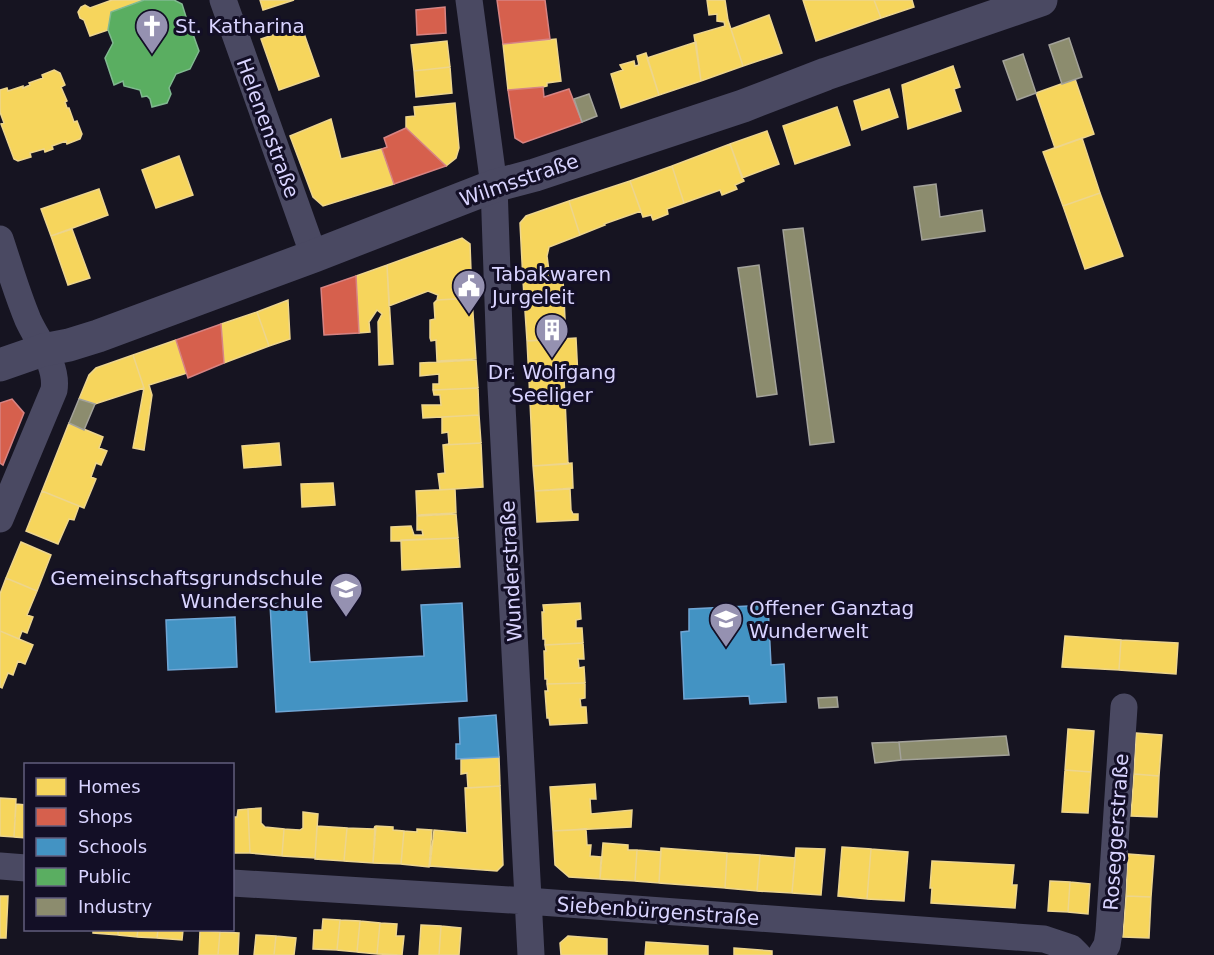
<svg xmlns="http://www.w3.org/2000/svg" width="1214" height="955" viewBox="0 0 1214 955" font-family="'DejaVu Sans',sans-serif">
<style>
.homes{fill:#f6d55c;stroke:#edd58d;stroke-width:1.5}
.shops{fill:#d6604d;stroke:#d78382;stroke-width:1.5}
.schools{fill:#4393c3;stroke:#70a6d5;stroke-width:1.5}
.public{fill:#5aae61;stroke:#80b990;stroke-width:1.5}
.industry{fill:#8c8c6e;stroke:#a3a29a;stroke-width:1.5}
.lines{fill:none;stroke-linecap:round;stroke-linejoin:round}
.minor{stroke:#4a4962;stroke-width:27}
.tertiary{stroke:#4a4962;stroke-width:33}
.labels{text-anchor:middle;stroke-width:6;stroke-linejoin:round;paint-order:stroke}
.poi-label{font-size:20px;fill:#d9d4ff;stroke:#130f26;text-anchor:start}
.street-label{font-size:20px;fill:#d9d4ff;stroke:#130f26}
</style>
<rect width="100%" height="100%" fill="#161421"/>
<path class="homes" d="M112,0H144L111,12L108,30L90,36L84,20L80,18L78,12L81,7L85,5L90,8Z
M260,0H294L263,10Z
M707,0H725L728,20L743,66L701,81L694,35L725,26L724,22L717,21V14L709,15Z
M803,0H874L881,18L816,41Z
M874,0H912L914,7L881,18Z
M769,15L782,53L743,66L731,29Z
M301,25L319,76L279,90L261,39Z
M556,39L561,81L547,83V86L543,87L508,90L503,44Z
M447,41L450,67L414,71L411,45Z
M696,42L701,81L659,95L647,58Z
M646,53L659,95L621,108L611,74L623,70L620,65L634,61L635,66L639,65L637,56Z
M953,66L960,87L954,89L961,111L908,129L902,85Z
M450,67L452,93L416,97L414,71Z
M54,70L60,73L65,85L61,87L67,101L65,102L67,108H69L74,122L77,121L82,134L80,139L67,144L66,141L52,146L53,149L45,152L44,149L30,153L31,157L18,161L14,159L1,124L4,123L0,112V90L7,88L8,91L23,86V88L30,85L29,83L43,78L42,75Z
M1075,79L1094,134L1055,148L1036,93Z
M889,89L898,117L862,130L854,101Z
M455,103L459,148L456,158L446,166L406,128V117L415,116L414,107Z
M837,107L850,145L795,164L783,126Z
M331,119L341,159L382,149L394,184L323,206L313,197L290,136Z
M767,131L779,164L742,178L730,144Z
M1082,138L1100,193L1063,206L1043,152Z
M730,144L744,181L735,185L737,189L722,195L720,190L684,203L672,166Z
M179,156L193,195L156,208L142,170Z
M672,166L684,203L667,209L668,214L653,220L651,215L643,217L630,181Z
M630,181L641,211L604,224L605,225L580,235L569,201Z
M99,189L108,215L51,236L41,209Z
M1100,193L1123,256L1085,269L1063,206Z
M569,201L580,235L549,247L547,256L550,279L523,281L520,223L526,216Z
M72,229L90,278L68,285L51,236Z
M462,238L470,244L472,298L437,300L438,295L428,291L389,306L387,265Z
M387,265L393,364L379,365L378,322L382,314L377,310L369,322L370,332L359,333L356,276Z
M563,279L566,339L527,341L523,281Z
M472,298L476,359L437,361L436,340L431,341L430,338V320L435,319L434,303L437,300Z
M288,300L290,339L269,346L257,312Z
M257,312L269,346L224,363L221,324Z
M576,338L578,378L529,380L527,341Z
M176,340L187,373L149,385L152,395L144,450L133,448L144,388L133,355Z
M133,355L144,388L95,404L79,399L89,375L96,368Z
M476,360L478,388L433,390V384H439V374L420,376V363Z
M564,378L568,464L533,466L529,380Z
M478,388L479,415L423,418L422,405H441L440,395H434L433,390Z
M479,415L481,443L443,445L449,444L448,432L442,433V417Z
M69,423L103,437L99,448L107,451L101,465L96,463L91,477L96,479L84,508L42,491Z
M279,443L281,465L244,468L242,446Z
M481,443L483,487L440,490L438,474L445,473L443,445Z
M572,463L573,488L535,491L533,466Z
M333,483L335,505L302,507L301,484Z
M455,489L456,513L417,515L416,491Z
M570,489L571,510L573,514H578V520L537,522L535,491Z
M42,491L79,506L74,520L69,519L58,544L26,531Z
M456,514L458,538L391,541V527L411,526L414,535H423L422,530H417V516Z
M458,538L460,567L402,570L401,540Z
M21,542L51,555L37,591L6,578Z
M6,578L37,591L27,615L33,617L27,633L22,631L19,639L0,631V594Z
M580,603L581,619L576,620V628H582L583,643L545,645V639H543L542,612H544L543,605Z
M0,631L33,645L25,664L18,661L13,675L8,673L2,688L0,687Z
M1065,636L1121,640L1119,670L1062,667Z
M1121,640L1178,643L1176,674L1119,670Z
M583,643L584,659H578L579,668L584,667L585,683L547,684V679H545L544,651H546L545,645Z
M585,683V698L580,699L581,707H586L587,723L550,725L549,718H547L545,691H548L547,684Z
M1068,729L1094,731L1091,772L1065,770Z
M1136,733L1162,735L1159,776L1134,774Z
M499,757L500,786L468,788L467,773L461,774V759Z
M1065,770L1091,772L1088,813L1062,812Z
M1134,774L1159,776L1157,817L1131,816Z
M595,784L596,799H590L591,814L632,810L631,827L553,831L550,787Z
M500,786L503,865L497,871L430,866L434,830L467,833L465,788Z
M0,798L16,799L14,837L0,836Z
M16,804L26,805V838L14,837Z
M261,808V823L265,827L284,829L282,856L250,853L248,809Z
M248,809L250,853H232V817H237L238,810Z
M303,812L318,814L315,858L282,856L284,829L300,830L303,828Z
M317,826L347,828L344,861L315,859Z
M375,826L373,863L344,861L347,828L374,829Z
M376,826L393,827V830L404,831L401,864L373,863Z
M417,829L432,830L429,867L401,864L404,831L417,832Z
M586,829L587,845H591L590,856L601,857L600,879L569,877L555,865L553,831Z
M603,843L628,845V850H637L635,881L600,879Z
M842,847L871,849L867,899L838,896Z
M661,848L727,853L725,888L659,883Z
M796,848L825,849L821,895L792,893Z
M871,849L908,852L904,901L867,899Z
M637,850L661,852L659,883L635,881Z
M727,853L760,855L757,891L725,888Z
M1128,854L1154,856L1151,897L1126,896Z
M760,855L795,858L792,893L757,891Z
M932,861L1014,865L1012,885H1017L1015,908L931,903L932,888H930Z
M1050,881L1070,882L1068,912L1048,911Z
M1070,882L1090,884L1088,914L1068,912Z
M0,896H8L6,938H0Z
M1126,896L1151,897L1149,938L1123,937Z
M323,919L340,920L337,950L313,949L314,930H322Z
M340,920L360,921L357,952L337,950Z
M360,921L380,923L377,954L357,952Z
M380,923L397,924L396,936H404L402,955L377,954Z
M421,925L441,926L439,955H419Z
M441,926L461,928L459,955H439Z
M93,930H118V935L93,933Z
M118,930H138L137,937L118,935Z
M138,930H158L157,938L137,937Z
M158,930H183L182,940L157,938Z
M200,931L220,932L218,955H199Z
M220,932L239,933L238,955H218Z
M256,935L276,936L274,955H254Z
M276,936L296,938L294,955H274Z
M568,936L607,939V955H561L560,943Z
M646,942L708,946V955H645Z
M734,948L772,951V955H734Z"/>
<path class="shops" d="M497,0H545L550,39L503,44Z
M445,7L446,33L417,35L416,10Z
M543,87L544,97L569,89L582,122L523,143L515,138L508,90Z
M406,128L446,166L394,184L382,149L387,147L384,138Z
M356,276L359,333L324,335L321,288Z
M221,324L224,363L188,378L176,340Z
M12,399L24,413L3,465L0,463V403Z"/>
<path class="schools" d="M306,602L310,662L424,656L421,605L462,603L467,701L276,712L270,604Z
M768,605L771,665L784,664L786,702L750,704L749,696L684,699L681,632L689,631V609Z
M235,617L237,667L168,670L166,620Z
M496,715L499,757L456,759V744H460L459,718Z"/>
<path class="public" d="M144,0H174L182,4L187,20L185,26L188,32L193,34L199,51L190,69L176,74L169,88L171,94L167,103L152,107L150,99L147,96L142,97L140,90L124,86L123,81L114,85L105,58L113,43L108,30L111,12Z"/>
<path class="industry" d="M1069,38L1082,77L1062,84L1049,45Z
M1023,54L1036,93L1017,100L1003,61Z
M589,94L597,116L582,122L574,99Z
M936,184L940,217L982,210L985,231L922,240L914,187Z
M803,228L834,442L810,445L783,230Z
M759,265L777,394L757,397L738,268Z
M79,399L95,404L84,430L69,423Z
M837,697L838,707L819,708L818,698Z
M1006,736L1009,755L901,760L899,742Z
M899,742L901,760L875,763L872,743Z"/>
<g class="lines">
<path class="minor" d="M223,0L314,256
M469,0L494,186L501,387L531,955
M0,239C9,266 17,294 28,320C38,342 58,365 54,390L0,519
M0,866L26,868
M232,883L527,901L1044,939L1071,948L1078,955
M1101,955L1107,945L1109,932L1124,707"/>
<path class="tertiary" d="M0,365L43,350L69,345L98,336L314,256L494,186L535,175L743,106L826,74L1041,0"/>
</g>
<defs>
<g id="church-pin" transform="scale(1.725)"><path d="M0 17L-7.5 6A9.5 9.5 0 1 1 7.5 6Z" fill="#9591b1" stroke="#130f26"/><path d="M-1.2-6h2.4v3.5h3.3v2.4h-3.3V6h-2.4V-.1h-3.3v-2.4h3.3Z" fill="#fff"/></g>
<g id="civic-pin" transform="scale(1.725)"><path d="M0 17L-7.5 6A9.5 9.5 0 1 1 7.5 6Z" fill="#9591b1" stroke="#130f26"/><path d="M-.6-6.5H3V-4.5H.6V-3L4-1V1h2V6H-6V1h2V-1L-.6-3ZM-1.2 2.5V6h2.4V2.5Z" fill="#fff"/></g>
<g id="building-pin" transform="scale(1.725)"><path d="M0 17L-7.5 6A9.5 9.5 0 1 1 7.5 6Z" fill="#9591b1" stroke="#130f26"/><path d="M-4-6H4V6H1V3H-1V6H-4ZM-2.5-4.3h1.7v1.8h-1.7ZM.8-4.3h1.7v1.8H.8ZM-2.5-1h1.7V.8h-1.7ZM.8-1h1.7V.8H.8Z" fill="#fff"/></g>
<g id="school-pin" transform="scale(1.725)"><path d="M0 17L-7.5 6A9.5 9.5 0 1 1 7.5 6Z" fill="#9591b1" stroke="#130f26"/><path d="M0-5L7-2L0 1L-7-2ZM-4 1L0 2.5L4 1V4Q0 6-4 4Z" fill="#fff"/></g>
</defs>
<g fill-rule="evenodd">
<use href="#church-pin" x="152" y="26"/>
<use href="#civic-pin" x="469" y="286"/>
<use href="#building-pin" x="552" y="330"/>
<use href="#school-pin" x="346" y="589"/>
<use href="#school-pin" x="726" y="619"/>
</g>
<g class="labels">
<g class="poi-label">
<text x="175" y="33">St. Katharina</text>
<text x="492" y="281">Tabakwaren<tspan x="492" dy="23">Jurgeleit</tspan></text>
<text x="552" y="379" text-anchor="middle">Dr. Wolfgang<tspan x="552" dy="23">Seeliger</tspan></text>
<text x="323" y="585" text-anchor="end">Gemeinschaftsgrundschule<tspan x="323" dy="23">Wunderschule</tspan></text>
<text x="749" y="615">Offener Ganztag<tspan x="749" dy="23">Wunderwelt</tspan></text>
</g>
<g class="street-label">
<text transform="translate(268 128) rotate(70)" y="7">Helenenstraße</text>
<text transform="translate(519 180) rotate(-19)" y="7">Wilmsstraße</text>
<text transform="translate(511 571) rotate(-93)" y="7">Wunderstraße</text>
<text transform="translate(1116 832) rotate(-86)" y="7">Roseggerstraße</text>
<text transform="translate(658 911) rotate(4)" y="7">Siebenbürgenstraße</text>
</g>
</g>
<rect x="24" y="763" width="210" height="168" fill="#130f26" stroke="#625e7d" stroke-width="1.5"/>
<rect x="36" y="778" width="30" height="18" fill="#f6d55c" stroke="#625e7d" stroke-width="1.5"/>
<text x="78" y="793" font-size="18" fill="#d9d4ff">Homes</text>
<rect x="36" y="808" width="30" height="18" fill="#d6604d" stroke="#625e7d" stroke-width="1.5"/>
<text x="78" y="823" font-size="18" fill="#d9d4ff">Shops</text>
<rect x="36" y="838" width="30" height="18" fill="#4393c3" stroke="#625e7d" stroke-width="1.5"/>
<text x="78" y="853" font-size="18" fill="#d9d4ff">Schools</text>
<rect x="36" y="868" width="30" height="18" fill="#5aae61" stroke="#625e7d" stroke-width="1.5"/>
<text x="78" y="883" font-size="18" fill="#d9d4ff">Public</text>
<rect x="36" y="898" width="30" height="18" fill="#8c8c6e" stroke="#625e7d" stroke-width="1.5"/>
<text x="78" y="913" font-size="18" fill="#d9d4ff">Industry</text>
</svg>
